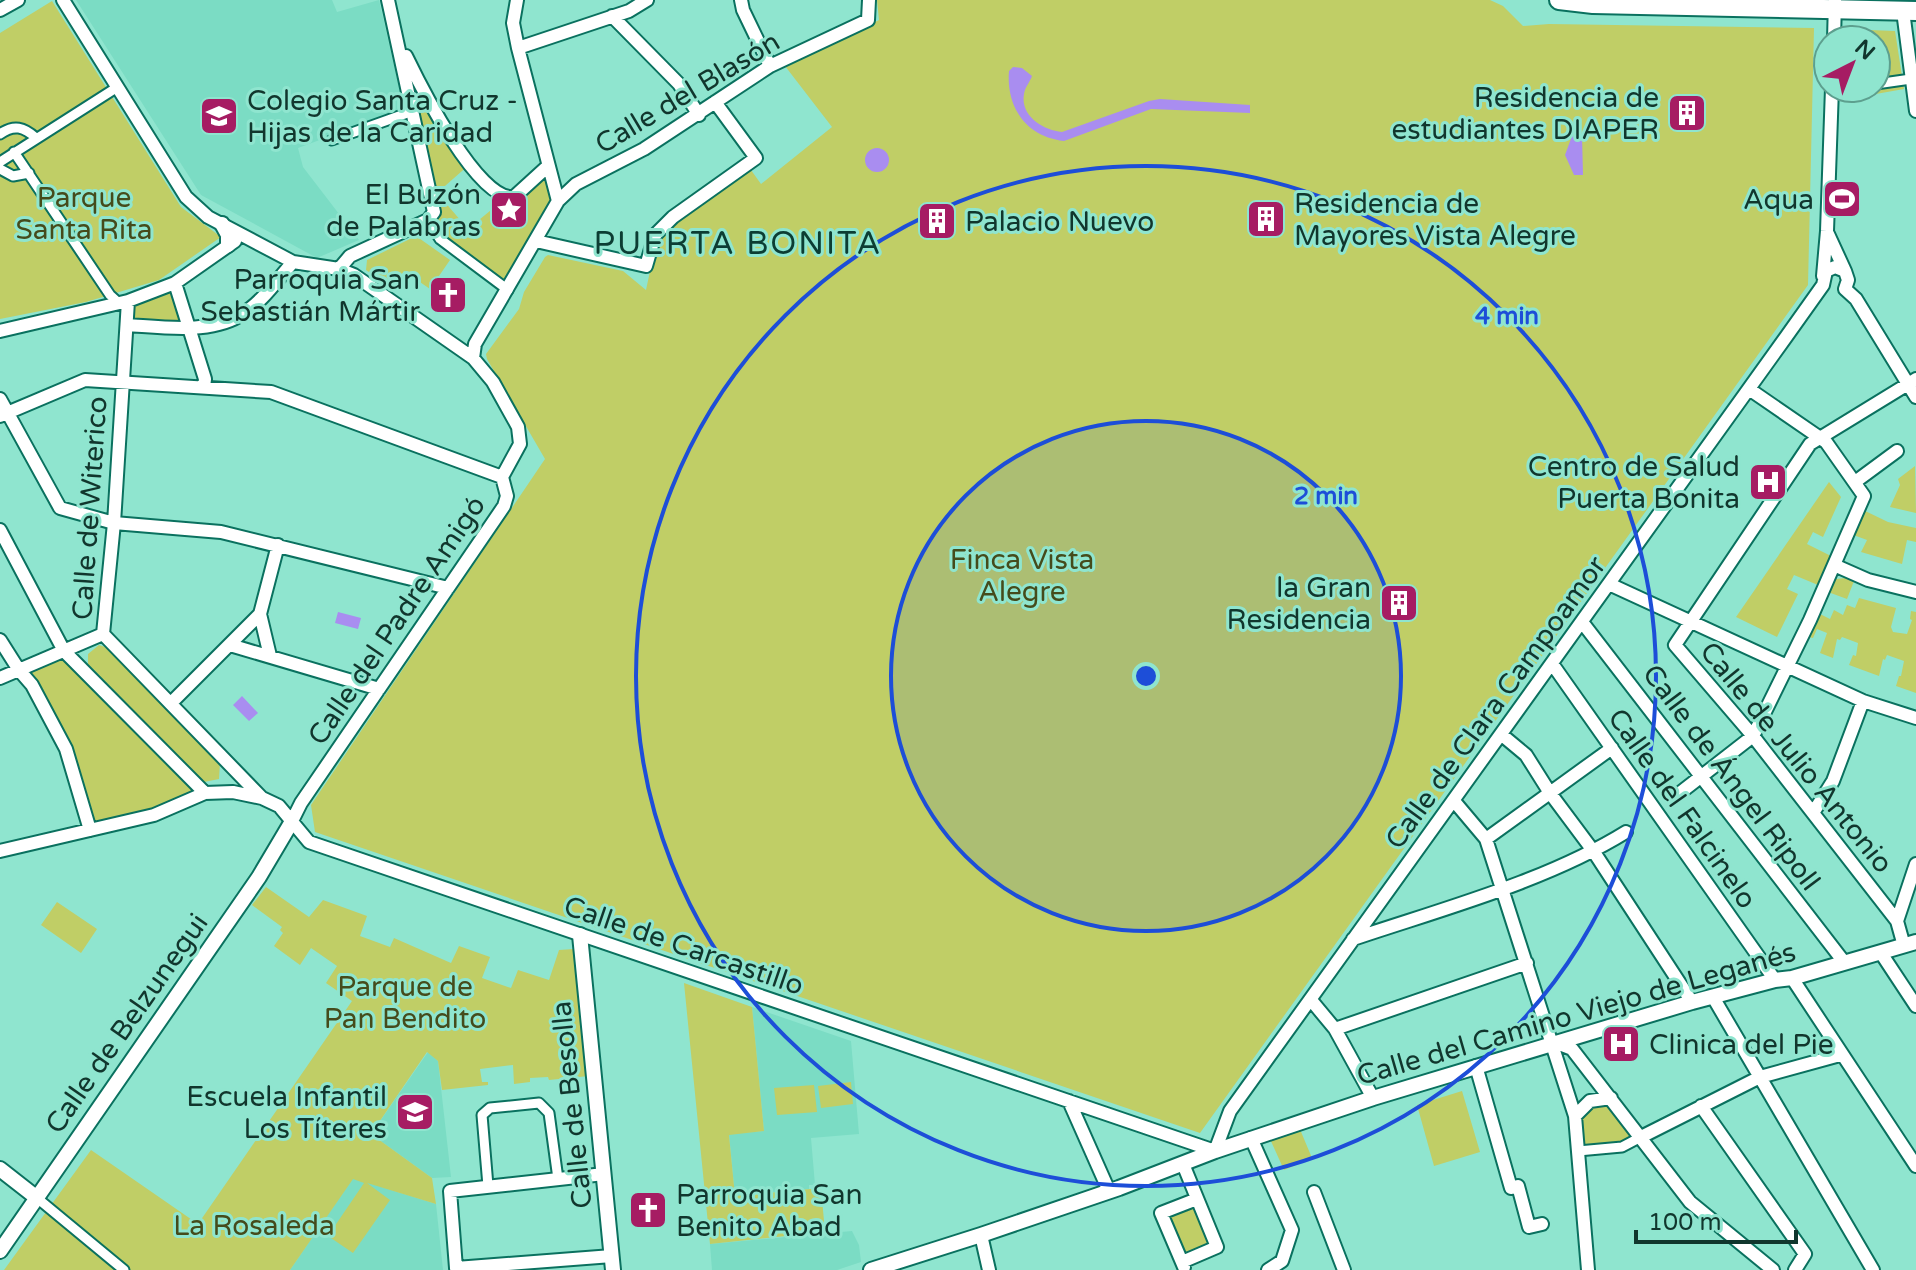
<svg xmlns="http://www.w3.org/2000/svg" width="1916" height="1270" viewBox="0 0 1916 1270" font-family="'Varela Round',sans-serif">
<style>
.built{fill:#7bdcc4}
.green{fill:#c0ce66}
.water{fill:#a98df0}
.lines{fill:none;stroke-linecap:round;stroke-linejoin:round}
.pedestrian-casing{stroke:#0a715f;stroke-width:13}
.minor-casing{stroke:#0a715f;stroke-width:16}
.tertiary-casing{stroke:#0a715f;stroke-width:18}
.primary-casing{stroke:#0a715f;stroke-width:22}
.pedestrian{stroke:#fff;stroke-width:9}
.minor{stroke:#fff;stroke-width:12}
.tertiary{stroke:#fff;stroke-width:14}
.primary{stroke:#fff;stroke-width:18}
.ring{fill:none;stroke:#1d4ed8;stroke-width:4}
.labels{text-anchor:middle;stroke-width:6;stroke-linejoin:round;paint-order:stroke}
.street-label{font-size:28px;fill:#11362d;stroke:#8fe5cf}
.poi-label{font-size:28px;fill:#11362d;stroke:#8fe5cf;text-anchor:end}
.park-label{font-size:28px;fill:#454b1b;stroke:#8fe5cf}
.quarter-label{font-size:32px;letter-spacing:2px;fill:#0c3d33;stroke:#8fe5cf}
.centre{fill:#1d4ed8;stroke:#8fe5cf;stroke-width:4}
.ring-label{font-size:24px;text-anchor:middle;font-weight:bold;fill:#1d4ed8;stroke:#8fe5cf;stroke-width:6;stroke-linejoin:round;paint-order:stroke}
</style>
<rect width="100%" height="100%" fill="#8fe5cf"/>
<path class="built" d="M76,0H332L337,12L379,0L404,109L298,148L303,167L359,240L317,258L201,195Z
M752,1007L851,1041L859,1134L811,1138L815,1185H809V1189L735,1196L729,1134L764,1131Z
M428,1052L438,1061L451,1177L432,1178L371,1134Z
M353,1178L436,1204L443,1270H290Z
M852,1231L859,1245L861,1262L837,1270H712L710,1244Z"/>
<path class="green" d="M877,0H1490L1503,6L1523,26L1549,24L1814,28L1808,285L1200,1133L315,832L311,805L545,459L487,359L486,354L519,309L524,292L545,257L548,255L623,271L646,290L656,243L674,220L751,170L761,184L832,127L785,66L879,20Z
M52,1L181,207L221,237L159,280L86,302L0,319V33Z
M1843,29L1895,31L1904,89L1842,100V88H1876V40H1843Z
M408,69L470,164L437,193L468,229L502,201L513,204L546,174L554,203L508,290L440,239L430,223Z
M416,236L450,260L430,289L404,271L392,288L366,270L367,260Z
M171,291L182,321L180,326L136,320L132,315L134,304Z
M1915,466L1916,513L1890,507L1900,485L1898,479Z
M1829,482L1841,497L1823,537L1813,532L1807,544L1831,556L1818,585L1794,575L1787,589L1798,594L1777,637L1736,617Z
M1859,508L1888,522L1916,528V542L1907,540L1902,564L1861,552L1867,540L1848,533Z
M1846,578L1854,581L1847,599L1828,592L1836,579Z
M1859,598L1896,608L1891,627L1893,632L1907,634L1912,620L1910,619L1911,611L1916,612V693L1896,686L1899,676H1901L1904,661L1887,655L1885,660L1883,659L1879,676L1849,665L1853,655L1856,656L1858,643L1842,637L1840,640L1837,639L1833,658L1820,653L1827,633L1817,629L1813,638L1809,637L1818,613L1830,619L1834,610L1843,615L1847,605L1855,608Z
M99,645L108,648L220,762L219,779L204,782L88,664V654Z
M64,651L205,793L90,830L67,748L20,670Z
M266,887L309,917L323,900L367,916L360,936L390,947L394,938L451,963L459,946L490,957L482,978L511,988L518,970L549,980L559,950L574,949L589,1076L549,1080L548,1077L530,1078V1082L514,1084L513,1065L480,1069L482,1082H488V1085L442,1090L438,1061L427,1052L371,1134L432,1178L436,1204L367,1183L390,1200L353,1253L328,1236L364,1183L353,1179L290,1270H4L91,1150L198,1224L352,1001L326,983L337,966L311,948L300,965L274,946L283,933L280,930L282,927L252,905Z
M57,902L97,929L81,953L41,925Z
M684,983L752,1007L764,1131L729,1135L735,1196L821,1188L825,1232L710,1244Z
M851,1082L853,1104L821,1108L818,1086Z
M814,1085L817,1112L777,1115L774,1088Z
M1462,1091L1480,1152L1434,1166L1417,1105Z
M1611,1098L1641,1137L1622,1147L1578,1151L1575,1116L1590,1101Z
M1299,1127L1312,1158L1284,1170L1270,1139Z
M1197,1199L1217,1247L1182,1262L1161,1213Z"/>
<path class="water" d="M1013,67L1022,68L1032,76C1030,82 1025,87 1024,94C1020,116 1043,130 1062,132L1149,101L1160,99L1250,105V113L1151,109L1064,141C1026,137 1006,107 1009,71Z
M1582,135L1583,175H1574L1565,155L1572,136Z
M865 160a12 12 0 1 1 24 0a12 12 0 1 1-24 0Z
M338,612L361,618L358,629L335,623Z
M242,696L258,713L249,721L233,705Z"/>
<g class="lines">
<g class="pedestrian-casing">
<path id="pedestrian" d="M1876,84L1911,79
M1832,90L1847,88
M0,134C14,124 24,127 36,138
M332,140L413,111
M14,152L110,295L120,304
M0,162L116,88
M0,169L13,176L29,173
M428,220L440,239L508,290
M1578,1151L1622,1147L1641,1137
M488,1186L482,1115L490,1108L539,1103L549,1113L558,1179
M37,1198L124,1270"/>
</g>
<g class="minor-casing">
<path id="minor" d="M63,0L186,197L208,217L293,262L339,269L354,275L473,358L493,382L518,427L520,444L502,477L507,496L504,506L301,803L291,823
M517,0L513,23L518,48L558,201
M741,0L743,10L770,66
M0,10L18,0
M1903,11L1916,111
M612,16L679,84L699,115
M1834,40L1835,0
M518,48L629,11L647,0
M406,56C420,85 478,202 514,197L548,166
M1828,234L1845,271
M536,241L646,266L655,235L673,217L756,158L715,102
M339,269L350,256L428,220L434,212L388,0
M1823,276L1827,231L1832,88
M175,283L205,379L204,387
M1845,289L1856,299L1916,397
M128,301L114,523L103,634L261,797
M127,325C161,327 208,334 239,316C261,304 277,280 293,262
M0,331L128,301L175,283L235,241
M473,358L475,344L558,201L576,184L644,149L770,66L868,20L869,0
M0,399L60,508L114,523L221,532L448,588
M0,416L85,380L271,392L502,477
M1855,482L1897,451
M0,530L64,651L205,793
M1834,565L1868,580L1916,592
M1609,584L1863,701L1916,718
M260,614L270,656
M1582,622L1844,962
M0,640L19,670L32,685L66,749L90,830
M230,645L379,689
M1553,665L1775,980
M0,678L103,634
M171,703L260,614L278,545
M1502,735L1526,755L1550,793L1594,852L1692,1002
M1676,796L1753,736L1810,620L1864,496L1826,442L1749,389
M1454,801L1486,839L1575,1116L1588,1270
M1813,813L1833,781L1863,701
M1486,839L1612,748
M0,851L154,815L205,793L233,792L262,798L279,806L309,842L1215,1151L1230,1111L1786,337L1823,285L1826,271L1835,267L1845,271L1848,280L1845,289
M1897,921L1753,736L1675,645L1810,444L1916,379
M1353,939C1442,909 1547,881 1626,832
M1904,946L1897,921L1916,864
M1881,953L1916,1006
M1792,978L1916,1166
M1713,997L1873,1270
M1311,1000L1335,1029L1373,1098
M1335,1029L1527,963
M1554,1042L1572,1049L1690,1202L1773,1270
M1476,1066L1511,1188L1518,1186L1529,1227L1542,1224
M1069,1101L1109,1191
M1701,1106L1805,1254L1795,1270
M1575,1116L1590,1101L1611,1098
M1641,1137L1760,1077L1840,1055
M1251,1138L1292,1230L1282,1261L1268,1270
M604,1174L450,1191L456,1268L612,1256
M1314,1192L1344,1270
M981,1235L989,1270
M1182,1262L1217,1247L1183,1164
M1184,1267L1161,1213L1197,1199"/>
</g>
<g class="tertiary-casing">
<path id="tertiary" d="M222,224L228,235V245
M580,935L613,1270
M0,1169L37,1198
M0,1251L259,877L291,823
M871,1270L981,1235L1119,1188L1215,1151L1373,1098L1692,1002L1775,980L1792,978L1916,942"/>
</g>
<g class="primary-casing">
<path id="primary" d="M1559,0L1593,4L1916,11"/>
</g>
<use href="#pedestrian" class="pedestrian"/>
<use href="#minor" class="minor"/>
<use href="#tertiary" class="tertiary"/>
<use href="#primary" class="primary"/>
</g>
<circle cx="1146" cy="676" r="255" fill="#1d4ed8" fill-opacity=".12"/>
<g class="ring">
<circle cx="1146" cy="676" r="255"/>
<circle cx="1146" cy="676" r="510"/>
</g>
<defs>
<g id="building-square" transform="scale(2)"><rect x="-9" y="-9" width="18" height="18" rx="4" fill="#a61c63" stroke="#8fe5cf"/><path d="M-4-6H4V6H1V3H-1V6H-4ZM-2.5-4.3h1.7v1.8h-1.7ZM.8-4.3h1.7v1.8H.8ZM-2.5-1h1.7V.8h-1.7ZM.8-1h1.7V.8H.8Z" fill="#fff"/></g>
<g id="school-square" transform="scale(2)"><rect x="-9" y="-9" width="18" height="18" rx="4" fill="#a61c63" stroke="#8fe5cf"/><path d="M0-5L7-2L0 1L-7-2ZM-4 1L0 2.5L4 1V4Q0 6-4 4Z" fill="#fff"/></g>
<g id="stadium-square" transform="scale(2)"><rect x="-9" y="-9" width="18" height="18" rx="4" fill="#a61c63" stroke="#8fe5cf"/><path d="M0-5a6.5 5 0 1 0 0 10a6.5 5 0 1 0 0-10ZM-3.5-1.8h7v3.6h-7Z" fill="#fff"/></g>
<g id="sight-square" transform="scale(2)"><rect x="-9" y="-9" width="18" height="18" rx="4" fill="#a61c63" stroke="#8fe5cf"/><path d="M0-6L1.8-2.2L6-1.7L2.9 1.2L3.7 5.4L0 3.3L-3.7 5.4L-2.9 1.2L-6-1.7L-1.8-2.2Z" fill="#fff"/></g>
<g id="church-square" transform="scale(2)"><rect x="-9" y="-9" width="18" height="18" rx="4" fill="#a61c63" stroke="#8fe5cf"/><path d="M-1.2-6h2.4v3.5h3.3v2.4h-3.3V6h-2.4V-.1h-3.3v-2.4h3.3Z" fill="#fff"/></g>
<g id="hospital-square" transform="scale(2)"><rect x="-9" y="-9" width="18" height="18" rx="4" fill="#a61c63" stroke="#8fe5cf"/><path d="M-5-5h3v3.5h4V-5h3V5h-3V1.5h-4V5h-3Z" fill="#fff"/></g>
</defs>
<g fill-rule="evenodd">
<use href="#building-square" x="1687" y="113"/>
<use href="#school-square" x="219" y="116"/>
<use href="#stadium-square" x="1842" y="199"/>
<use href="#sight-square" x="509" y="210"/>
<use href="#building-square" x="1266" y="219"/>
<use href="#building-square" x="937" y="221"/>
<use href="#church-square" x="448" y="295"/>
<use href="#hospital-square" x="1768" y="482"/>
<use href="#building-square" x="1399" y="603"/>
<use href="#hospital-square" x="1621" y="1044"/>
<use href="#school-square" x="415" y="1112"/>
<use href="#church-square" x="648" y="1210"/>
</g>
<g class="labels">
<g class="street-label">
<text transform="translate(687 92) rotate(-31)" y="10">Calle del Blasón</text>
<text transform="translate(89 508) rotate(-86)" y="10">Calle de Witerico</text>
<text transform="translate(396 620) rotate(-56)" y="10">Calle del Padre Amigó</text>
<text transform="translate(1495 702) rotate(-54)" y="10">Calle de Clara Campoamor</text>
<text transform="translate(1797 757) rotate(51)" y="10">Calle de Julio Antonio</text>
<text transform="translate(1732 777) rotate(53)" y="10">Calle de Ángel Ripoll</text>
<text transform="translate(1683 808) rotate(55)" y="10">Calle del Falcinelo</text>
<text transform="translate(684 945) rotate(19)" y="10">Calle de Carcastillo</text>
<text transform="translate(1576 1013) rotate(-16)" y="10">Calle del Camino Viejo de Leganés</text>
<text transform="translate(126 1023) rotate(-55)" y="10">Calle de Belzunegui</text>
<text transform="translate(571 1105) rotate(-96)" y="10">Calle de Besolla</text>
</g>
<g class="poi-label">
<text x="1659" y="107">Residencia de<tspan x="1659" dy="32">estudiantes DIAPER</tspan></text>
<text x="247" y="110" text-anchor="start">Colegio Santa Cruz -<tspan x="247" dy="32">Hijas de la Caridad</tspan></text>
<text x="481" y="204">El Buzón<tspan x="481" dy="32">de Palabras</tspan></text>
<text x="1814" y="209">Aqua</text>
<text x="1294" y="213" text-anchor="start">Residencia de<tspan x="1294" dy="32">Mayores Vista Alegre</tspan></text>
<text x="965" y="231" text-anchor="start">Palacio Nuevo</text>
<text x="420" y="289">Parroquia San<tspan x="420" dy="32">Sebastián Mártir</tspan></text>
<text x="1740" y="476">Centro de Salud<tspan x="1740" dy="32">Puerta Bonita</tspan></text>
<text x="1371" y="597">la Gran<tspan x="1371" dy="32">Residencia</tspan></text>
<text x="1649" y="1054" text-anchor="start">Clinica del Pie</text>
<text x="387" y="1106">Escuela Infantil<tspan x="387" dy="32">Los Títeres</tspan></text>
<text x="676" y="1204" text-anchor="start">Parroquia San<tspan x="676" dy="32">Benito Abad</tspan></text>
</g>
<g class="park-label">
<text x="84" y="207">Parque<tspan x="84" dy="32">Santa Rita</tspan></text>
<text x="1022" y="569">Finca Vista<tspan x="1022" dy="32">Alegre</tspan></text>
<text x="405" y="996">Parque de<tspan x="405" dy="32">Pan Bendito</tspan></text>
<text x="254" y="1235">La Rosaleda</text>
</g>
<g class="quarter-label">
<text x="738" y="254">PUERTA BONITA</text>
</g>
</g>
<circle cx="1146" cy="676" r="12" class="centre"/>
<g class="ring-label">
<text x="1507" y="324">4 min</text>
<text x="1326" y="504">2 min</text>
</g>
<g transform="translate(1852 64) rotate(42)"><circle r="38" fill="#8fe5cf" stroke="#5d9f8e" stroke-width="2"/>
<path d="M0-6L14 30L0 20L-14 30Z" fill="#a61c63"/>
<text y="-12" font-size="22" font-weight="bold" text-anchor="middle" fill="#11362d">N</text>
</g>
<path d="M1636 1230v12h160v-12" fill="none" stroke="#11362d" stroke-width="4"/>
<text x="1648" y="1230" font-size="24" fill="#11362d" stroke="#8fe5cf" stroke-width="6" paint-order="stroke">100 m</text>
</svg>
